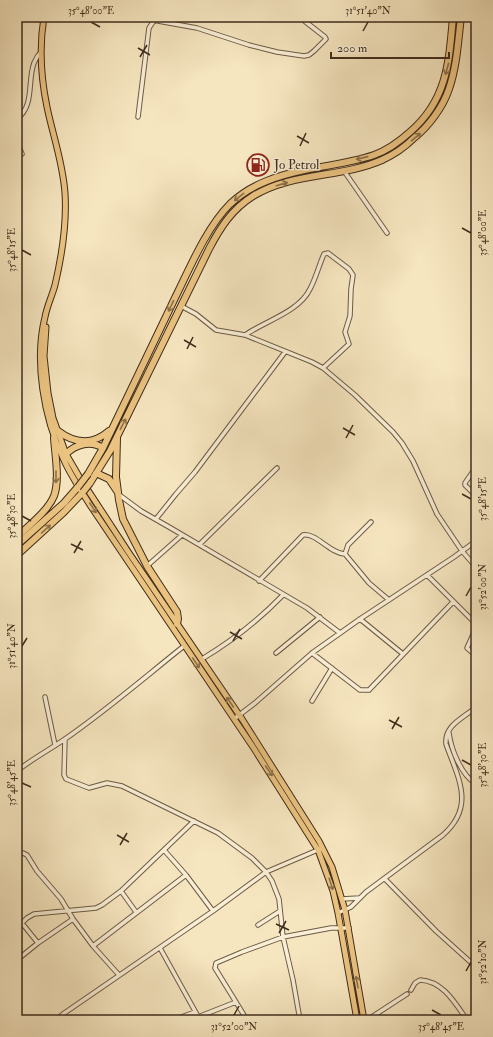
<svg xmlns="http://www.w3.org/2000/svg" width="493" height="1037" viewBox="0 0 493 1037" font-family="'IM FELL Double Pica',serif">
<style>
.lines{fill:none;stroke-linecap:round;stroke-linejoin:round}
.street-casing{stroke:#6d5a45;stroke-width:5.5}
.primary-casing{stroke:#3f2c1c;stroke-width:7}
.highway-casing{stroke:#3f2c1c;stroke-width:8}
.street{stroke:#f9efd6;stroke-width:3.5}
.primary{stroke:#ebc380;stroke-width:5}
.highway{stroke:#ebc380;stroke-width:6}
.highway-bridge-casing{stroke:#3f2c1c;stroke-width:8;stroke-linecap:butt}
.highway-bridge{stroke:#ebc380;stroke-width:6}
.oneway{stroke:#8c7049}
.ticks{fill:none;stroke:#3f2c1c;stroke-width:1.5}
.labels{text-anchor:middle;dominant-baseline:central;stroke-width:3;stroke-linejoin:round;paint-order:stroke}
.poi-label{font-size:13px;fill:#3f2c1c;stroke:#f9efd6;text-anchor:start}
.neatline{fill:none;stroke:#3f2c1c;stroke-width:1.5}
.ticks-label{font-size:10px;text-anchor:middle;fill:#3f2c1c}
</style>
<rect width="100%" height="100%" fill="#f6e6c0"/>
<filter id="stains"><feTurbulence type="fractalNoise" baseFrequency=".005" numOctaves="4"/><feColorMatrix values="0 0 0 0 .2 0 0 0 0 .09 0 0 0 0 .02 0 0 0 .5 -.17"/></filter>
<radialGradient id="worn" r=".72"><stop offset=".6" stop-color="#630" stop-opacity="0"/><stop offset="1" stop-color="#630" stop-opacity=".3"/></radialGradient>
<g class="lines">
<g class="street-casing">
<path id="street" d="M157 17 158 21 197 28 249 45 277 52 304 56 309 55 314 51 326 39 325 37 302 19 295 17
M138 117 149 28 153 22 157 20
M17 119C35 105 27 82 34 63 36 58 38 55 41 52
M17 142 22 154
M344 171 387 233
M181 306 196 314 216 330 245 335 312 362 323 368 355 395 393 432 402 443 413 461 437 514 462 551 476 567
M245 335C265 321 299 312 310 289 316 278 319 265 324 254L328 253 349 269 353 275 351 289 350 316 345 332 349 344 323 368
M476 467 465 483V485L476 496
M118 494 141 511 169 527 307 608 340 633
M156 519 176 494 195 472 285 352
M371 522 348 545 345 554 369 583 389 600
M200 544 277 468
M147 566 182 535
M427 575 476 624
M259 581 303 535C317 533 329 553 345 554
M360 619 403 654
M476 628 467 648 476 656
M276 653 320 617
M312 653 360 690H369L453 602
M202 659C232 641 259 620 283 595
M45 697 55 745
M312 701 332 668
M234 719 255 703 312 653 360 619 454 557 476 541
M449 733C451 749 461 775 476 784
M65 739 64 775 66 779 89 788 107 783 122 786 218 833 252 858 266 872 272 881 279 899 283 937 293 980 300 1020
M17 771C32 759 49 750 65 739 107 710 145 677 184 646
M164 850 186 875
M17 853H23L27 855 37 871 61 899 73 919 93 946 119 975
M385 879 436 931 476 967
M121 891 136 912
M342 899 359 898
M338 913 351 907 366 892 443 835C476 806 458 778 446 744 444 725 464 718 476 707
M17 917 38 943
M258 925 280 911
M17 928 27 918 34 914 96 908 102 905 121 891 194 821
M93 946 186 875 213 911
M160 948 200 1020
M17 960 38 943 73 919
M411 990 415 983 420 980C443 981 455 1003 467 1020
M198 1017 236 1002
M56 1020 63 1014 213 911 266 872 320 849
M173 1020 195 1012
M247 1020 215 968 216 963 242 952 283 937 331 928H349
M367 1020 407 994"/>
</g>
<g class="primary-casing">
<path id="primary" d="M44 17C39 47 41 78 47 107 53 136 63 163 65 193 67 224 62 255 55 285 52 296 47 306 45 317 34 361 44 418 63 458 70 475 81 490 90 505L253 747 318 850 333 891 338 913 357 1020
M46 327 44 356 48 393 53 418 66 454 80 478 129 553 242 719 319 841 332 867 345 910 364 1020"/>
</g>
<g class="highway-casing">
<path id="highway" d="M58 431C75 444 93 445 109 431
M117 438 116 477 119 500 123 519 147 566 177 612 178 619 177 624
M66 454C76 444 91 440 103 448
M96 473 109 479 117 491
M88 474 103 448C127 399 150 349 174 300 189 270 206 228 230 204 252 183 280 175 309 169 331 165 354 162 374 155 388 150 400 141 410 132 447 100 449 63 453 17
M90 483 110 451 209 249C220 228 232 209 253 196 292 172 341 178 382 160 393 155 405 147 414 138 429 126 443 107 449 89 457 66 458 41 461 17
M17 537C28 526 48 511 54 496 60 480 55 454 54 438
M17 545 64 503 78 487
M17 555 64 512 83 492"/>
</g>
<use href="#street" class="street"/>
<use href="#primary" class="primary"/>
<use href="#highway" class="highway"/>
<g class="highway-bridge-casing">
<path id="highway-bridge" d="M78 487 88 474
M83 492 90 483"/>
</g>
<use href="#highway-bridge" class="highway-bridge"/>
</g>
<defs><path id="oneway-shaft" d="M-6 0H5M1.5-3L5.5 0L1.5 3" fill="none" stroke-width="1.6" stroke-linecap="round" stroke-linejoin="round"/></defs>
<g class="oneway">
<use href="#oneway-shaft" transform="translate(447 69) rotate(105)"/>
<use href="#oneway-shaft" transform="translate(416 137) rotate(-40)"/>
<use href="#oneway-shaft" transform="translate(362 158) rotate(167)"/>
<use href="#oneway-shaft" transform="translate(282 184) rotate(-16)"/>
<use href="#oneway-shaft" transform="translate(239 197) rotate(142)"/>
<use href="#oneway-shaft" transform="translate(171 306) rotate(116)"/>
<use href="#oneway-shaft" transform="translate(123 424) rotate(-63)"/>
<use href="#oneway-shaft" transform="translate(56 477) rotate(90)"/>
<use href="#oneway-shaft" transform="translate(93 508) rotate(57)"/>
<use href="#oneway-shaft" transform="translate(46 529) rotate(-42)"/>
<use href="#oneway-shaft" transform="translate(196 663) rotate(56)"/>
<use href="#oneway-shaft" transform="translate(230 702) rotate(-124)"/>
<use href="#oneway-shaft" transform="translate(269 771) rotate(56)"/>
<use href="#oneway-shaft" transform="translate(331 884) rotate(72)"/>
<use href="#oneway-shaft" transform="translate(357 982) rotate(-100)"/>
</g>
<path class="ticks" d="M91 22 100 27M363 31 368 22M138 48 150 55M140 57 147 45M297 136 309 143M300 146 306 133M462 228 471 233M22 250 31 255M184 340 196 347M187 349 193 337M343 428 355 435M346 438 353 425M462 494 471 499M22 516 31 521M71 544 83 550M74 553 81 541M466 596 471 587M230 632 242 639M233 641 240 629M22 646 27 638M389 720 402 727M392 729 399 717M462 760 471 765M22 783 31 787M117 835 129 842M120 845 127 833M276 924 289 930M279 933 286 921M466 971 471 962M432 1010 441 1015M234 1015 239 1006"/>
<defs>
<g id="fuel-ring" transform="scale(1.15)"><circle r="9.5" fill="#f9efd6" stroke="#8f2418" stroke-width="1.5"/><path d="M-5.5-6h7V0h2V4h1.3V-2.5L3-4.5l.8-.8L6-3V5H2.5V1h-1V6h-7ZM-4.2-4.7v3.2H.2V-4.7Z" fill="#8f2418"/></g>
</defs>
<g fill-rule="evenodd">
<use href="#fuel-ring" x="258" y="165"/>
</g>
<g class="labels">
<g class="poi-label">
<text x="274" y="165">Jo Petrol</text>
</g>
</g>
<rect width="493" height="1037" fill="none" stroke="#f6e6c0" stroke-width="44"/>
<path d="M331 52v6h118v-6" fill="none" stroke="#3f2c1c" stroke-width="2"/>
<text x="337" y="52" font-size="12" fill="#3f2c1c" stroke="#f9efd6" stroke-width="3" paint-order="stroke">200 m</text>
<rect x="22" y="22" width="449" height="993" class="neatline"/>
<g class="ticks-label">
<text x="91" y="14">35°48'00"E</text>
<text x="368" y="14">31°51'40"N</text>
<text transform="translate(482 233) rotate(-90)" y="4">35°48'00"E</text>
<text transform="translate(11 250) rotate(-90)" y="4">35°48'15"E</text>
<text transform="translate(482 499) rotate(-90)" y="4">35°48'15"E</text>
<text transform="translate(11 516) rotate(-90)" y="4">35°48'30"E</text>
<text transform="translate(482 587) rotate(-90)" y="4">31°52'00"N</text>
<text transform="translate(11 646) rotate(-90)" y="4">31°51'40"N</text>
<text transform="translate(482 765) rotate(-90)" y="4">35°48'30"E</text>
<text transform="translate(11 783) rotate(-90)" y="4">35°48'45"E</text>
<text transform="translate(482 962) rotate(-90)" y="4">31°52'10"N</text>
<text x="234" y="1030">31°52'00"N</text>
<text x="441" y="1030">35°48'45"E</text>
</g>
<rect width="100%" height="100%" filter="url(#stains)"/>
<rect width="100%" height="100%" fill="url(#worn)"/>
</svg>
